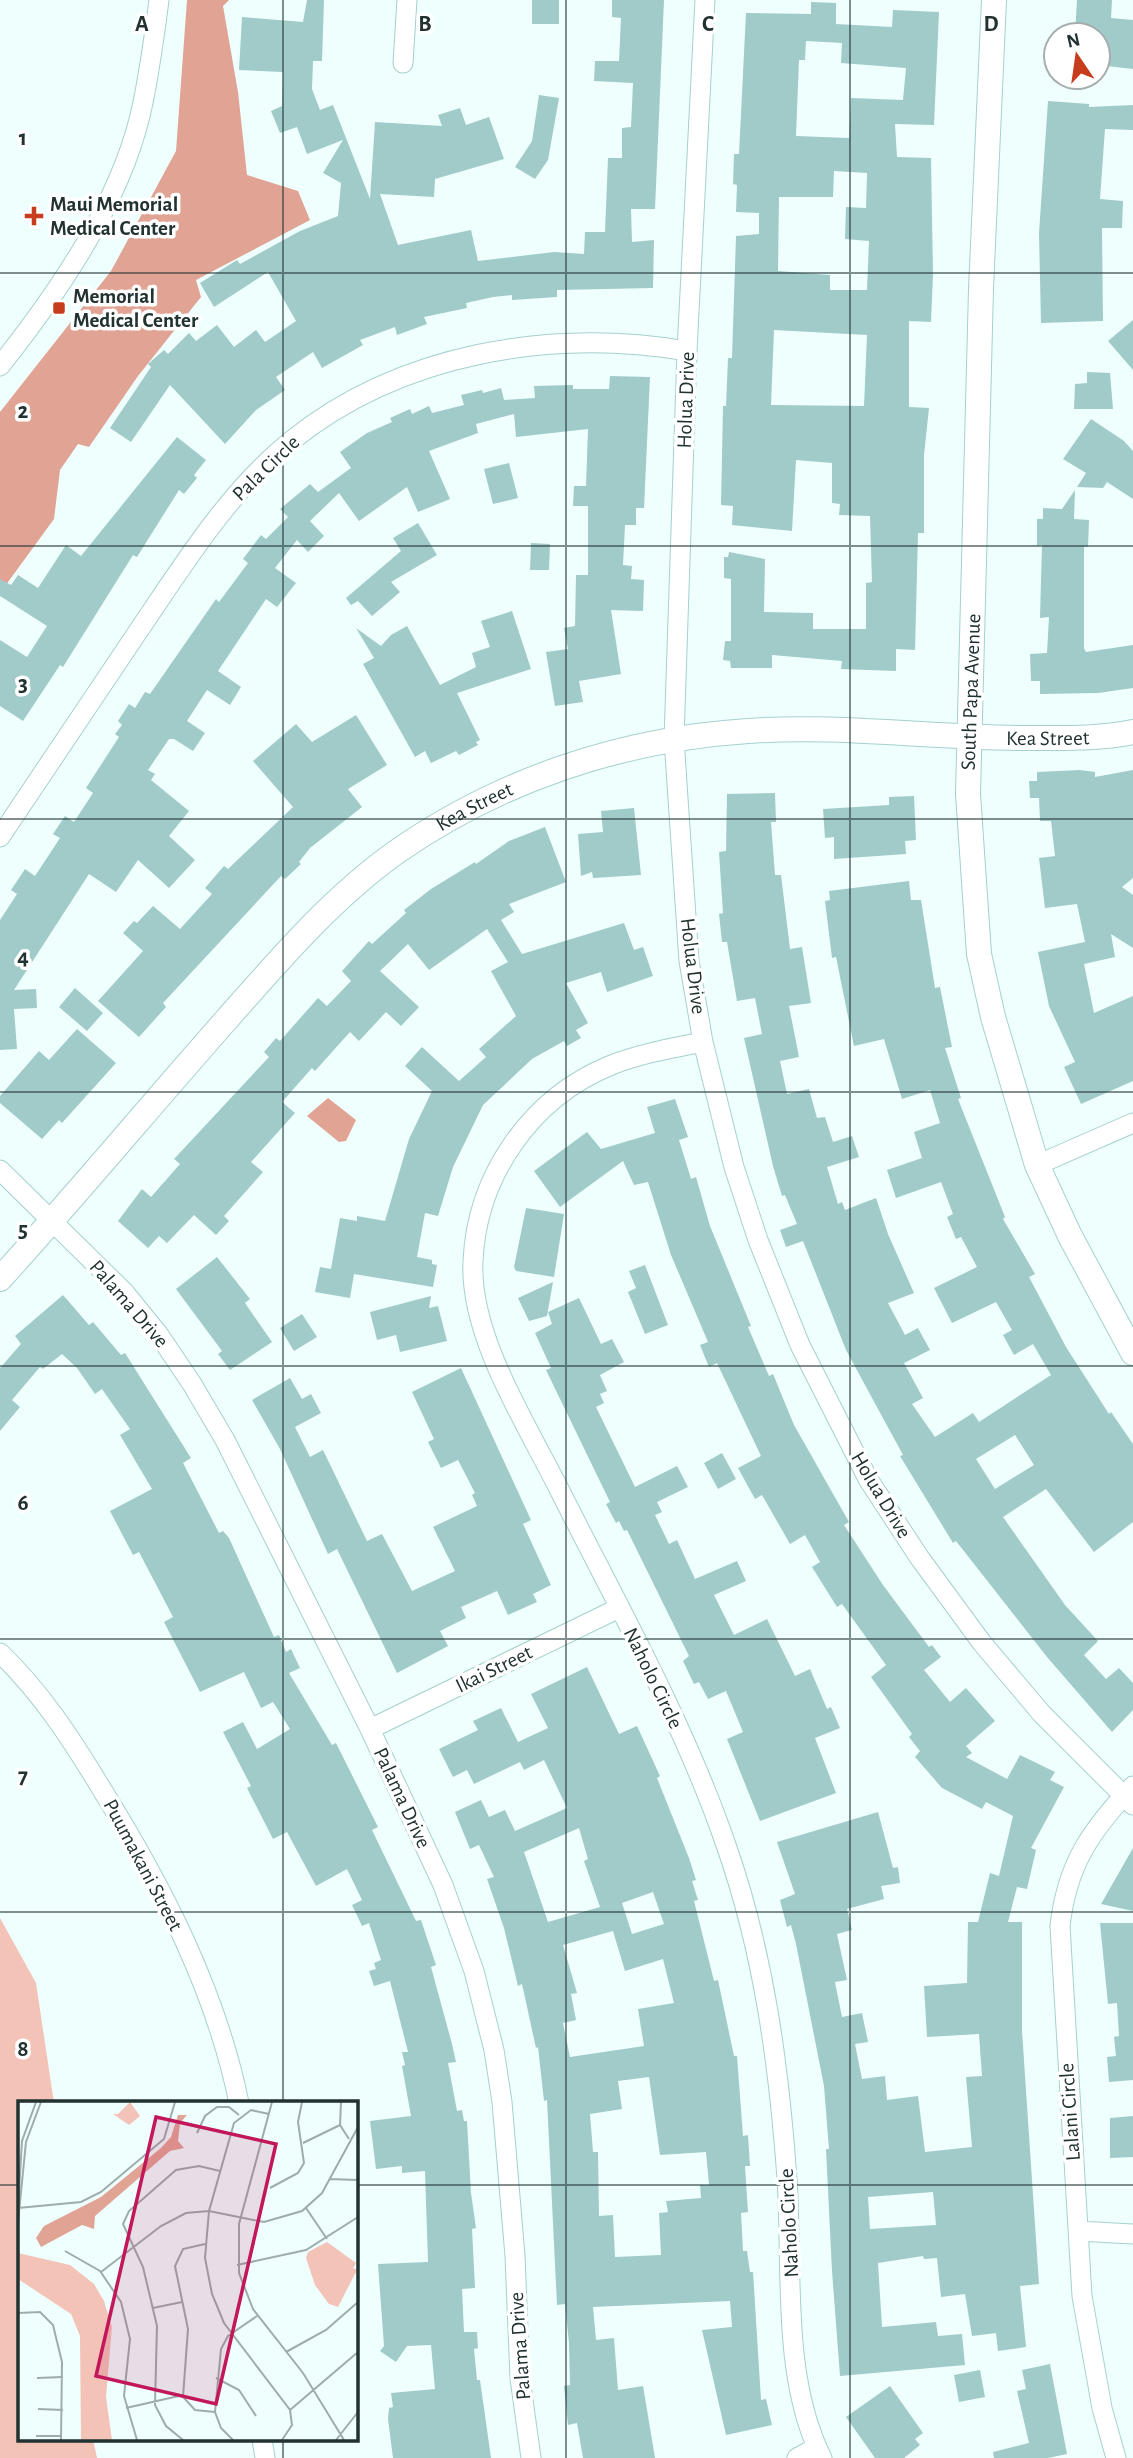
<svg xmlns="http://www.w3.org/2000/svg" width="1133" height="2458" viewBox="0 0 1133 2458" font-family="'Alegreya Sans',sans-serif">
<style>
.green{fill:#f3c3b8}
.forest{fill:#e0a394}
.building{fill:#a1cbc9;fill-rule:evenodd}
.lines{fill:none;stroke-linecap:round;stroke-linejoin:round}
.minor-casing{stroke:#a6d0ce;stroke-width:21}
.tertiary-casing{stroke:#a6d0ce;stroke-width:26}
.minor{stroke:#fff;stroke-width:19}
.tertiary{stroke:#fff;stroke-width:24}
.grid{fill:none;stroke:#213231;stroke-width:2;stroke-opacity:0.55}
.poi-dot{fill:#c63c1c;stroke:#fff;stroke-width:2.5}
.labels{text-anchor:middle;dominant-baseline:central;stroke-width:7;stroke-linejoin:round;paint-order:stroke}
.poi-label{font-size:21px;font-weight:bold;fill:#213231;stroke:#fff;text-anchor:start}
.street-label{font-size:21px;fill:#213231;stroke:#fff}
.inset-road{fill:none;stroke:#9cadac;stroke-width:2}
.view{fill:#c2185b;fill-opacity:0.15;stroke:#c2185b;stroke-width:3.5}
.inset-edge{fill:none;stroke:#213231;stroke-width:3.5}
.grid-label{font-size:23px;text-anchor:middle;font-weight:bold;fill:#213231;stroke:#fff;stroke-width:7;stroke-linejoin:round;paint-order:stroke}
</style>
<rect width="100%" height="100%" fill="#eefffe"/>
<path class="green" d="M0 1918 36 1983 54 2103H19V2439H93L97 2458H0Z"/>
<path class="forest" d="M187 0H229L223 6 238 92 247 175 298 191 310 220 196 280 201 297 138 376 89 447 78 444 60 470 54 519 0 593V412L111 271 176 151Z
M328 1098 356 1120 346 1141 339 1142 307 1116Z"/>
<path class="building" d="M307 0H324L322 61H313L312 89 320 110 333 105 370 199 375 122 442 126 438 115 460 108 466 125 489 117 504 159 435 179 434 197 380 194 398 245 471 230 478 261 554 252 584 254 585 232H605L608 158H622V128L631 127 633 83 594 81 595 61H619L621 18 612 17V0H664L655 209H631L632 242 654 240 653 288 557 290V297L512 300V295L493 297 466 303 467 308 424 317 427 324 397 335 395 327 360 340 363 345 322 368 313 352 276 377 285 390 256 410 225 444 170 385 131 442 110 428 151 367 148 364 164 350 168 354 189 333 196 341 217 325 234 347 256 330 265 342 296 321 268 272 214 307 200 283 237 260 240 264 300 231 338 216 341 183 323 173 343 140 307 154 297 127 280 133 271 111 282 106 283 72 239 70 242 17 303 22Z
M532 0H559V24H532Z
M1077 0H1112L1111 18 1133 20V69L1098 65V35H1075Z
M811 2 836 3V24L892 27 893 10 939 12 934 125 895 124 897 157 931 158 933 275 931 322 909 321V407L929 408 924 455V533H918L915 650 896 649V671L841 669 842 661 772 655V668H731L730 661 723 660 725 641H731V579L724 578V557H728L729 552 765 559 764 612 813 613V629H866V583L872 582 870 516 839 515 840 504 832 503V463L796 460 792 531 732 525 733 506 721 505 723 406H726L728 358H732L736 236 759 234V213L736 212 737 185 733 184 734 154H739L746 13 811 14ZM806 41 842 43 841 63 906 68 903 100 851 98 849 138 796 136 799 60H805ZM834 171 867 173 866 208 846 207 845 239 869 241 867 290H830V275L778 271 779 197H833ZM774 330 867 335 864 406 771 405Z
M539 95 559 98 548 160 535 179 515 167 532 141Z
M1048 101 1089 104V107L1133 105V130L1105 129 1100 199 1123 201 1122 228H1102L1103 321 1041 323 1039 233Z
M1133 320V370L1108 341Z
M1087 372 1110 373 1113 409H1074L1075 384 1087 383Z
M610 376 650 377 644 508H636V525H625L623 565 632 566 631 579 644 580 643 611 611 610 621 674 579 681 583 702 555 706 546 652 568 649 564 628 575 626 576 575H588V506H573L574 486H586L588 429 516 437 514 414 476 424 478 433 429 451 450 499 418 512 407 487 359 521 339 493 310 521 324 536 308 552 297 540 275 568 296 583 277 607 266 599 218 671 241 687 230 705 207 690 187 721 205 733 193 751 174 739H169L148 770 155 774 151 780 189 811 169 836 195 860 169 888 138 860 116 892 89 874 14 990 36 989 37 1008 14 1009 17 1049 0 1050V920L17 894 11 890 25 869 35 876 60 838 53 834 65 816 74 822 93 793 86 788 119 737 115 734 122 725 118 721 129 704 135 708 145 692 150 694 216 599 219 602 248 563 243 559 261 535 266 539 288 517 280 509 310 484 318 492 351 468 340 452 367 433 392 422 390 418 410 409 412 414 429 406 432 413 464 405 461 395 482 390 483 393 501 388 504 400 535 398 534 386 573 385V389H609Z
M1091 419 1124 441 1133 451V499L1107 482 1103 488 1077 487 1086 473 1063 459Z
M177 437 206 460 194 475 197 478 184 494 179 490 137 557 133 555 63 667 60 665 23 721 0 706V640L27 657 47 626 0 596V579L11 585 18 575 38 588 66 545 81 556Z
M509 463 518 498 493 504 484 469Z
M1075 490 1074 519 1089 520 1088 547H1084V648L1086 652 1133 645V688L1098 693 1040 694V681H1031L1030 654 1047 653 1049 617 1040 618 1042 545 1037 546V519H1043V508L1062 509Z
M418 523 437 555 391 582 400 592 372 616 358 601 351 605 346 598 401 551 393 538Z
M531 543 550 544 549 570H530Z
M512 611 531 669 457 693 480 740 476 742 478 745 459 755 456 751 431 763 425 751 415 757 363 664 374 658 356 628 381 646 391 635 407 626 440 685 476 667 472 653 490 647 481 621Z
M356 715 387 765 348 789 362 807 310 848 299 862 301 864 285 879 281 876 163 1003 166 1007 139 1037 98 1001 143 951 123 933 134 921 137 923 153 906 180 929 212 894 205 888 224 866 228 869 293 807 253 761 296 724 312 742Z
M1080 770 1095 772V777L1133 770V878L1122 887 1133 895V948L1111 934 1115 957 1084 964 1094 1013 1133 996V1081L1081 1104 1064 1067 1075 1062 1049 1006 1038 952 1085 942 1077 904 1045 908 1039 858 1055 856 1051 821H1040L1039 798H1030L1029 781H1037V772Z
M775 793 776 822H771L775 875H781L790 949 802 947 811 1003 789 1006 799 1057 780 1061 787 1094 809 1089 817 1118 825 1117 833 1142 852 1136 859 1157 827 1167 838 1204 842 1202 845 1210 876 1198 888 1234 914 1293 888 1303 905 1335 918 1328 930 1350 904 1363 923 1398 912 1404 935 1437 973 1413 979 1422 1051 1375 1033 1344 1014 1355 1003 1335 1012 1330 996 1302 952 1323 934 1288 977 1267 961 1237 956 1239 947 1217 953 1214 941 1182 896 1198 887 1170 922 1158 914 1132 940 1123 930 1090 902 1099 884 1039 854 1046 836 957 832 958 825 901 830 900 829 891 909 881 911 900H921L935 988 940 987 952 1047 945 1048 961 1098 958 1099 1005 1217 1003 1219 1035 1274 1029 1277 1066 1347 1109 1414 1111 1412 1133 1444V1522L1094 1552 1046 1489 1003 1517 1065 1605 1098 1641 1084 1655 1106 1679 1119 1668 1133 1683V1710L1112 1732 1047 1657 956 1541 953 1543 900 1456 903 1455 846 1350 803 1241 786 1247 780 1230 797 1224 785 1195 782 1196 773 1166 744 1038 762 1034 755 998 737 1001 727 942H722L719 914 723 913 719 852 726 851 727 794ZM1015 1435 1034 1465 995 1489 976 1459Z
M914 796 916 840 905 841 906 854 834 859V837L825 838 823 809 889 805V797Z
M634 808 641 875 593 878 592 872 581 876 578 834 603 832 601 811Z
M545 827 566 882 509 904 514 912 501 920 522 954 624 923 634 950 643 947 653 976 607 992 601 972 566 983 588 1023 576 1030 581 1038 567 1046 564 1041 532 1059 483 1105 453 1167 438 1216 425 1213 417 1257 432 1260V1264L437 1265 433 1287 354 1274 350 1298 315 1292 320 1267 331 1269 340 1218 357 1221V1216L385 1221 409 1139 432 1091 405 1066 422 1047 459 1081 486 1057 479 1049 516 1016 491 971 508 962 487 929 429 970 408 944 380 971 419 1007 401 1026 386 1012 359 1041 350 1032 315 1071 312 1068 282 1102 295 1113 251 1162 263 1172 224 1216 229 1221 216 1235 194 1215 167 1243 159 1236 148 1248 118 1221 142 1189 151 1197 180 1164 174 1159 269 1057 264 1052 276 1038 280 1041 318 998 327 1006 351 981 342 971 369 941 372 944 406 913 404 910 431 889 475 862 476 864 509 841Z
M75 988 103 1013 87 1031 59 1007Z
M77 1029 116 1063 62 1123 59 1120 42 1139 0 1103V1096L39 1051 49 1060Z
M675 1099 688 1137 679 1140 691 1179 696 1177 710 1226 751 1326 748 1327 769 1376 773 1374 794 1425 849 1522 844 1525 883 1585 929 1647 932 1645 941 1657 924 1670 950 1702 966 1688 995 1721 966 1746 972 1753 966 1757 1007 1779 1020 1755 1055 1772 1050 1780 1064 1787 1031 1848 1036 1850 1027 1889 1017 1887 1008 1922H1022V2031L1039 2284 1020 2286 1026 2347 998 2351 996 2333 972 2336 965 2294 941 2297 937 2258 924 2259 923 2256 878 2263 882 2327 936 2322 938 2336 962 2334 965 2365 840 2376 832 2271 826 2149H829L824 2086 796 1944 791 1925 787 1927 780 1900 795 1894 777 1842 878 1812 893 1868 898 1867 900 1883 881 1886 884 1899 847 1909 852 1930 837 1934 847 1980 835 1982 842 2017 862 2013 868 2042 855 2044 862 2079 885 2076 887 2100 918 2096 925 2152 972 2147 966 2077 982 2076 979 2034 927 2037 924 1986 967 1983 968 1922H978L990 1873 999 1876 1013 1816 986 1802 982 1809 942 1788 915 1757 920 1751 909 1737 912 1734 871 1677 886 1665 842 1604 837 1607 812 1567 820 1562 805 1535 790 1544 762 1495 755 1499 738 1468 761 1456 717 1363 709 1367 700 1345 708 1342 671 1255 648 1182 634 1185 623 1161 560 1207 534 1171 587 1132 601 1149 655 1133 647 1107ZM933 2192 936 2225 870 2229 868 2197Z
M526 1208 564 1214 554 1277 516 1271 514 1267Z
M217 1257 250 1299 245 1303 272 1342 230 1370 218 1354 222 1351 176 1289Z
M645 1265 668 1325 645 1334 628 1292 636 1288 629 1271Z
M553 1282 547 1316 529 1321 518 1298Z
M63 1295 89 1325 93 1322 121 1355 125 1353 191 1458 183 1463 219 1533 223 1531 229 1538 274 1637 279 1635 286 1652 291 1649 300 1668 289 1673 332 1745 336 1743 378 1827 372 1830 416 1921 421 1920 436 1965 431 1967 452 2044 456 2062 448 2063 457 2111 462 2110 464 2121H467L471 2193 476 2228 472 2229 475 2288 462 2289 464 2332H477L478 2348 474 2349 477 2380H480L491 2458H393L388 2419 389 2408 393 2407 391 2393 435 2389 431 2345 407 2346 396 2362 380 2351 384 2346 378 2264 428 2262 425 2171 402 2173V2166L376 2169 370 2121 411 2116 402 2066 405 2065 402 2052H408L390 1981 374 1986 369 1971 376 1969 374 1963 381 1960 369 1923 362 1926 352 1905 362 1900 347 1869 316 1886 287 1832 273 1839 247 1788 251 1786 223 1732 243 1722 257 1749 290 1729 273 1702 261 1708 244 1672 200 1692 164 1622 173 1617 139 1552 133 1555 110 1511 152 1489 120 1435 130 1429 102 1389 95 1394 77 1368 62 1354 43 1369 40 1367 12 1400 20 1407 0 1431V1368L21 1344 15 1336Z
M431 1296 429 1308 438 1306 447 1341 400 1352 396 1335 377 1340 370 1312Z
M579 1298 601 1344 612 1339 624 1362 600 1375 607 1391 600 1394 604 1403 596 1407 635 1487 677 1466 688 1487 657 1502 662 1512 655 1515 669 1544 677 1540 695 1579 737 1561 746 1581 714 1595 734 1635 767 1619 795 1676 810 1669 827 1709 831 1707 840 1728 815 1738 836 1793 760 1821 727 1739 743 1732 726 1691 708 1699 699 1682 694 1684 683 1661 689 1656 627 1530 624 1531 619 1521 616 1523 606 1504 610 1502 546 1370 551 1368 535 1333 552 1324 548 1312Z
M302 1314 317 1337 294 1351 280 1328Z
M461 1368 531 1520 523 1524 551 1585 533 1594 537 1602 508 1615 497 1591 461 1607 466 1618 440 1631 448 1646 397 1673 337 1549 328 1554 280 1449 252 1400 290 1378 302 1399 311 1394 321 1413 295 1427 310 1457 323 1450 367 1541 382 1534 412 1591 455 1571 433 1527 477 1506 472 1495 475 1493 458 1460 441 1468 428 1442 434 1439 412 1392Z
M722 1453 736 1479 718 1489 704 1463Z
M587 1667 619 1734 637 1726 660 1776 657 1778 689 1858 696 1880 692 1881 698 1900 694 1901 714 1981 718 1980 734 2056H737L743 2136 748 2135 750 2166H745L748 2212 741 2213 743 2251H747L750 2272H753L761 2400 766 2399 772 2425 726 2435 702 2330 732 2327 730 2301 593 2307 596 2340 614 2338 618 2390 643 2386 655 2458H583L577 2423 568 2425 564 2386 570 2385 569 2343 565 2304 557 2305 547 2100 544 2101 538 2047 536 2048 522 1984 518 1986 504 1928 487 1879 494 1877 479 1845 470 1849 455 1812 481 1800 489 1817 505 1810 515 1831 567 1808 544 1760 524 1770 520 1762 474 1784 467 1770 453 1777 439 1749 478 1730 473 1721 501 1708 518 1742 548 1728 531 1694ZM579 1828 588 1859 584 1861 600 1907 548 1922 524 1852ZM653 1892 664 1924 632 1934 622 1903ZM613 1931 625 1971 663 1959 674 2003 638 2009 644 2046 570 2057 563 2023 576 2020 571 1994 577 1993 563 1945ZM649 2077 660 2155 706 2152 709 2185H700L701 2198 666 2201 668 2212 659 2213 661 2255 615 2257 613 2215 599 2216 598 2152H593L590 2114 622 2109 618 2081Z
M1133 1848V1911L1101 1904Z
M1100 1923H1133V2080L1109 2082 1107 2057 1116 2056 1114 2037 1119 2036 1117 2003 1108 2004Z
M1133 2116V2157L1110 2158V2118Z
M1050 2364 1067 2454 1048 2458H994L993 2452 1029 2443 1017 2391 1026 2389 1022 2370Z
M980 2370 985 2397 959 2402 954 2375Z
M890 2386 923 2433 915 2439 920 2445 904 2458H875L846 2417Z"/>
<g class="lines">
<g class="minor-casing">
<path id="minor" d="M705 0 687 351 674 739 689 961 703 1042 734 1167 758 1240 800 1345 868 1479 919 1557 982 1643 1042 1714 1133 1805
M403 63 407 0
M0 366C57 294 118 206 140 116 149 78 154 39 159 0
M0 837C46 768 93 699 139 630 184 564 228 492 291 441 400 353 551 328 687 351
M703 1042C672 1048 638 1054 609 1066 530 1099 477 1176 473 1261 469 1337 528 1426 561 1493 619 1608 684 1723 726 1845 764 1953 779 2066 787 2179 793 2268 781 2377 822 2458
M1037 1165 1133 1123
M0 1170 124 1292 159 1335 192 1384 225 1440 370 1729 443 1885 474 1971 494 2050 502 2102 515 2256 520 2378 531 2458
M0 1653C41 1692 72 1740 101 1788 162 1886 216 1990 239 2103
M370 1729 619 1608
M1078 2231 1133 2234
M262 2439 265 2458
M797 2458 817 2447
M1116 2458 1102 2408 1082 2296 1060 1926C1067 1864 1091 1830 1133 1786"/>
</g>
<g class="tertiary-casing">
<g id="tertiary">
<path d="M994 0 981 289 968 794 979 954 993 1017 1037 1165 1070 1236 1133 1353"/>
<path id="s1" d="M0 1279C77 1194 151 1105 227 1019 279 960 331 899 395 853 499 780 622 739 748 731 842 724 938 739 1032 738 1065 738 1100 739 1133 732"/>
</g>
</g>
<use href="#minor" class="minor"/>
<use href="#tertiary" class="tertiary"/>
</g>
<path class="grid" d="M283 0V2103M566 0V2458M850 0V2458M0 273H1133M0 546H1133M0 819H1133M0 1092H1133M0 1366H1133M0 1639H1133M0 1912H1133M0 2185H19M355 2185H1133M283 2439V2458"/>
<g class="poi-dot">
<path d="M30.5 205.5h7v7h7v7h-7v7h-7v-7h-7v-7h7z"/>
<rect x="52" y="301" width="14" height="14" rx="3.5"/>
</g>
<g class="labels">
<g class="poi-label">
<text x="50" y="204">Maui Memorial<tspan x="50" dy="24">Medical Center</tspan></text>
<text x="73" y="296">Memorial<tspan x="73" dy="24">Medical Center</tspan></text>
</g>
<g class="street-label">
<text transform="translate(686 400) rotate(-88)">Holua Drive</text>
<text transform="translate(266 468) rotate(-44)">Pala Circle</text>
<text transform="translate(971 692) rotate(-88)">South Papa Avenue</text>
<text stroke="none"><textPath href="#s1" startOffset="1260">Kea Street</textPath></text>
<text stroke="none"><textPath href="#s1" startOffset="674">Kea Street</textPath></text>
<text transform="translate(693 966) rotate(83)">Holua Drive</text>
<text transform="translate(129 1304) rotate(49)">Palama Drive</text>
<text transform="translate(881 1495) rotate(59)">Holua Drive</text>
<text transform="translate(494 1669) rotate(-26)">Ikai Street</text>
<text transform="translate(653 1678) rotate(64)">Naholo Circle</text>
<text transform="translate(402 1798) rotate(65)">Palama Drive</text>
<text transform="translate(143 1865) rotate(62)">Puumakani Street</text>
<text transform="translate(1070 2112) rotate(-94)">Lalani Circle</text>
<text transform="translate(789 2223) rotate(-93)">Naholo Circle</text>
<text transform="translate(520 2346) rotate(-94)">Palama Drive</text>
</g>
</g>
<g transform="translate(18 2101)">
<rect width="340" height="340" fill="#eefffe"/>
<path d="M112 1 122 15 111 24 95 13H100ZM309 141 338 162 335 167 339 169 320 206 311 203 297 184 288 157 290 151ZM0 152 52 164 76 183 86 200 94 226 88 296 94 339H63L62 235 53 213 0 178Z" fill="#f3c3b8"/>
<path d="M160 14H169L162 22 160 40 166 47 152 50 77 115 76 128 64 124 23 146 18 137 26 125 83 96 143 47 153 36Z" fill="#e0a394"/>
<path class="inset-road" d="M254 1 221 123V172L235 208 285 272 326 339M323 1 322 24 331 38M251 13 233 9 216 22 191 110 187 157 194 193 206 222 272 309 274 324 264 339M179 32 187 15 199 6H211L221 14M285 42 322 24M312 78 340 79M252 87 280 72 286 62 280 21 284 1M0 106 4 40 18 1M0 107 63 101 83 91 146 38 157 1M288 107 309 138M0 121 8 41 23 1M187 143 165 148 157 165 170 228 165 296 177 309 197 311M47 150 82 170 103 201 112 238 106 295 119 339M219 164 288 149 340 116M83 171 143 125 168 112 191 110 246 121 284 110 304 92 340 26M135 207 164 201M0 212 22 211 35 224 44 261 43 339M268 251 308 229 340 201M19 277 45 276M198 277 221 289 238 315M108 307 165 294M20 308 45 309M272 309 340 251M18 335H43M165 339 148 325 137 304 139 225 125 166 105 123 111 110 158 69 181 65 202 70M215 339 203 327 197 311 203 248 210 235 239 215M318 339 340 311"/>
<path class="view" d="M138 16 258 43 198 303 78 275Z"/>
<rect width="340" height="340" class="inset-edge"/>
</g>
<g class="grid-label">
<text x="142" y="31">A</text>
<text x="425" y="31">B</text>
<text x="708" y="31">C</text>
<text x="991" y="31">D</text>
<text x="23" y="145">1</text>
<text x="23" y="418">2</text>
<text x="23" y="691">3</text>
<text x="23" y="964">4</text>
<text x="23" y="1237">5</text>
<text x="23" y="1510">6</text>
<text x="23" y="1783">7</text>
<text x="23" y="2056">8</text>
</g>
<g transform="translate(1077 56) rotate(347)"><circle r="33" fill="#ffffff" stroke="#a6adad" stroke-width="2"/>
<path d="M0-5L12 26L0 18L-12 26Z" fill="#c63c1c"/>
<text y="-10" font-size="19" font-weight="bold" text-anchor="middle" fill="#213231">N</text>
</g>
</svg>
